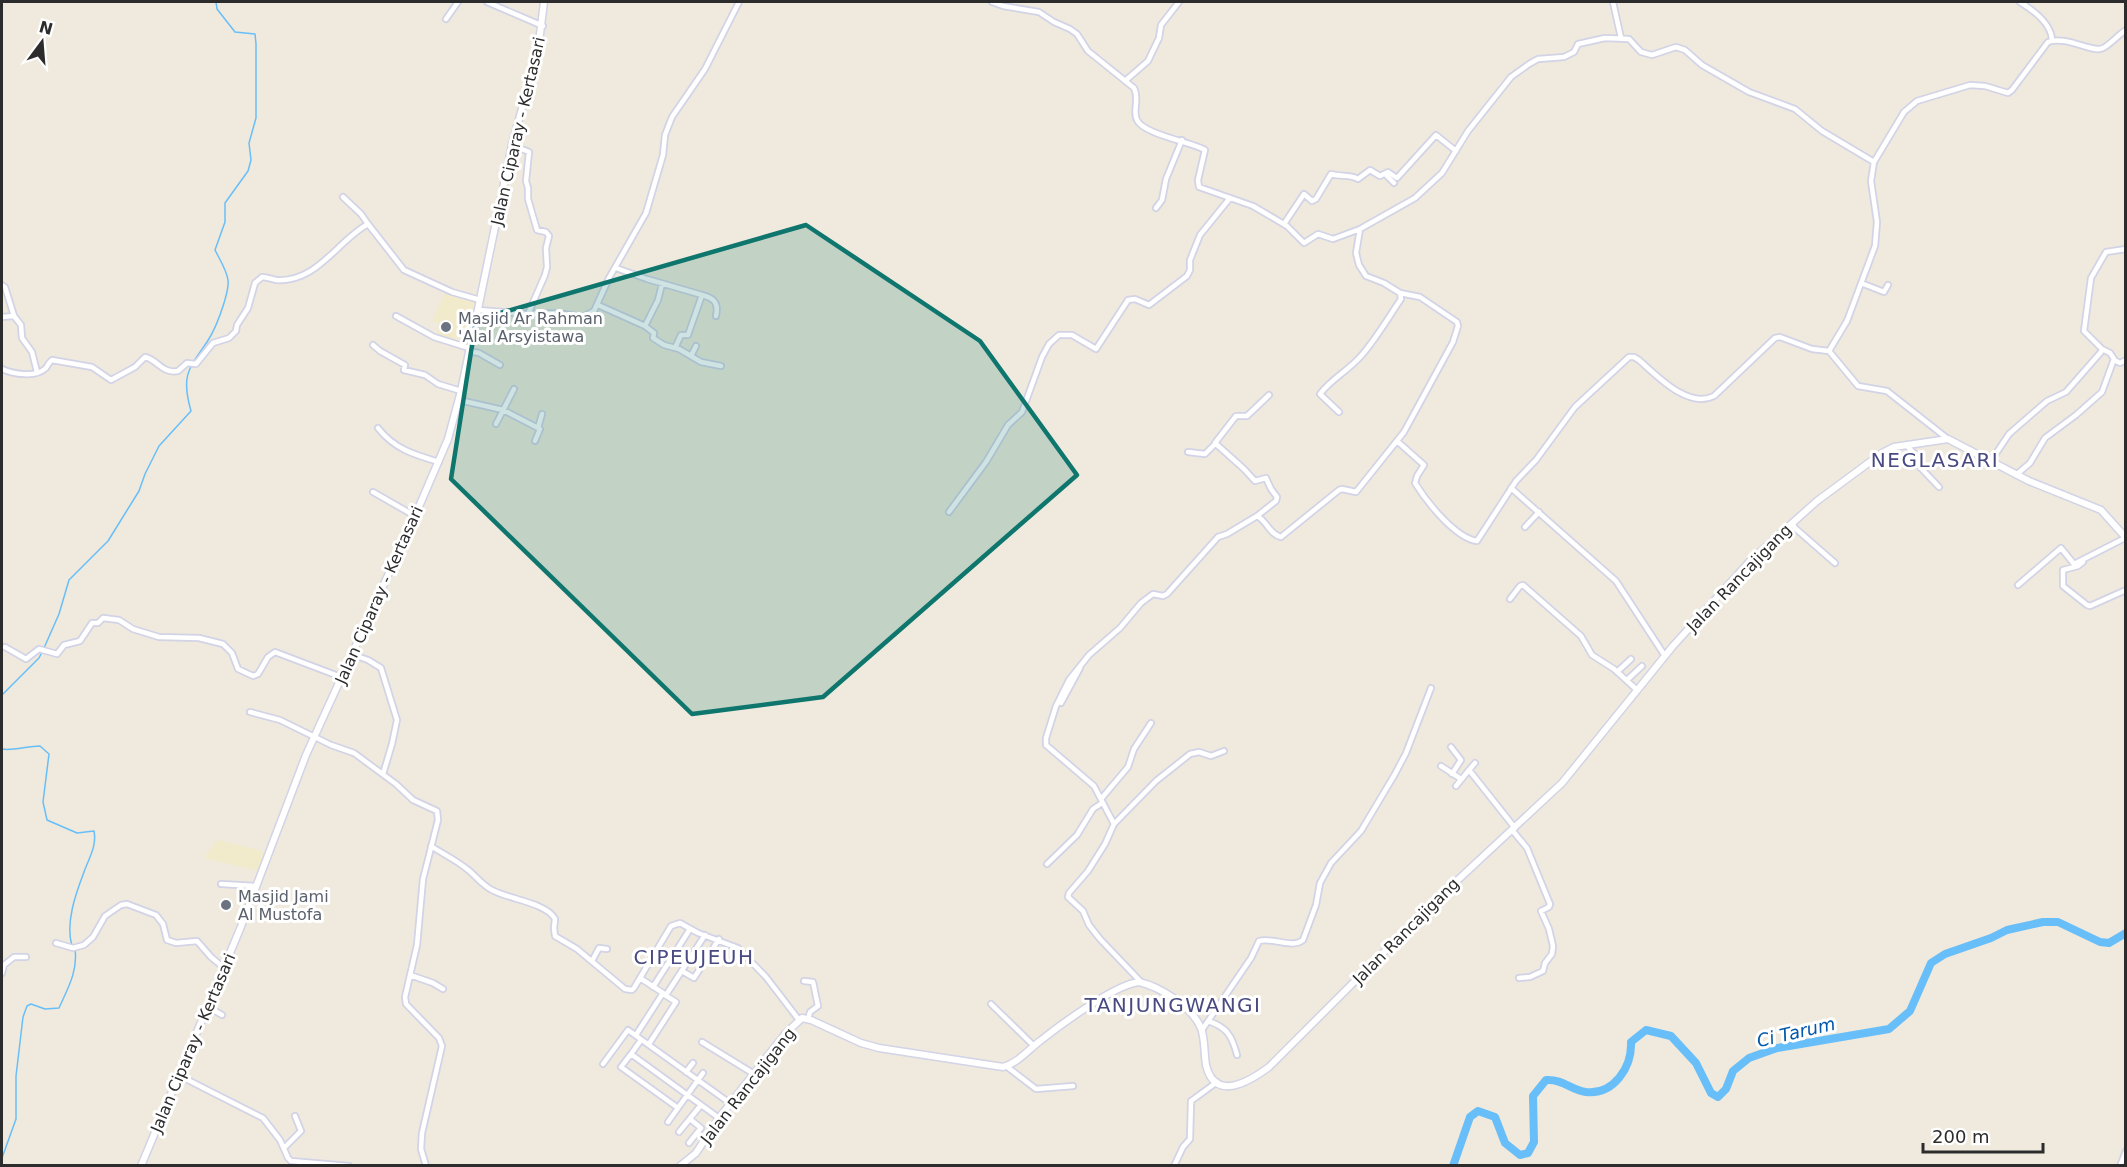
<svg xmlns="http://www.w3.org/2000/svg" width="2127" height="1167" viewBox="0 0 2127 1167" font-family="'DejaVu Sans',sans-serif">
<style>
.education{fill:#f1eacb}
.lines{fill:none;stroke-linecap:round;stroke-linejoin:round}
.stream{stroke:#68bef9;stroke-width:1.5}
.river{stroke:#68bef9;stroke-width:8}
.street-casing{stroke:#d2d3e6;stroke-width:8}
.secondary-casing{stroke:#d2d3e6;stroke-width:9}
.street{stroke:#fff;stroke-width:4.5}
.secondary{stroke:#fff;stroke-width:6}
.marked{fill:#0f766e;fill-opacity:0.2;stroke:#0f766e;stroke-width:4.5;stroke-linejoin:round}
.worship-dot{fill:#6b7280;stroke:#fff;stroke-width:2}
.labels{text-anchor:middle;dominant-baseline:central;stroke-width:6;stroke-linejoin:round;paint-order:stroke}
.street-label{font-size:16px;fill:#2c2c2c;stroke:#fff}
.worship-label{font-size:16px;fill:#5b616d;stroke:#fff;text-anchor:start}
.water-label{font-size:18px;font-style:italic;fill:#0258aa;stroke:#fff}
.quarter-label{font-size:20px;letter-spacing:1.5px;fill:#484a81;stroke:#fff}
</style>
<rect width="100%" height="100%" fill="#efeadd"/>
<path class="education" d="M446 291 477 301 471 325 465 324 464 331 459 330 455 343 436 336 440 324 432 321Z
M217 840 259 850 266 853 259 871 204 858Z"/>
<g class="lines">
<path class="stream" d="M44 648 59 614 69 580 108 541 139 491 145 474 159 446 191 411C181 376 188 369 207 342 215 330 220 316 224 303 226 296 229 287 228 280 227 271 219 258 215 250L225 222V203L248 171 251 160 249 143 256 118V44L255 34 235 32 217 9 216 2
M2 695 39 658 42 652
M2 749C12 751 28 746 40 746L49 754 43 802 47 820 77 833 94 831C97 846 89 858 84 872 76 893 65 923 72 946
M2 1158 16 1119V1076L23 1017 27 1006 31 1004 45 1009 59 1008C68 988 78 971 75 949"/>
<path class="river" d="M1453 1166 1470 1117 1478 1111 1495 1117 1505 1143 1520 1155 1528 1153 1534 1142 1533 1096 1546 1080C1563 1079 1571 1090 1586 1092 1614 1095 1632 1067 1631 1042L1646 1030 1671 1036 1696 1063 1711 1093 1718 1097 1726 1089 1733 1071 1749 1058 1777 1048 1889 1029 1910 1011 1931 963 1945 954 1991 938 2007 930 2043 922H2058L2100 942 2109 943 2126 933"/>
<g class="street-casing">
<path id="street" d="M487 2 543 26
M992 2 1003 6 1039 12 1054 22 1070 29 1077 34 1088 51 1134 88C1140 100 1132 111 1137 120 1143 134 1191 142 1205 150L1198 180 1199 187 1253 206 1287 226 1304 243 1318 234 1333 239 1360 229 1415 198 1442 173 1468 131 1511 77 1529 64 1538 59 1564 57 1574 52 1578 44 1605 38 1629 39 1641 52 1652 55 1676 47 1685 50 1702 65 1749 92 1795 109 1822 131 1874 162
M1613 2 1621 38
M2020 2C2033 10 2052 24 2052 41
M446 19 458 2
M1125 81 1148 61 1159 38 1161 25 1179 2
M512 145 529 152 526 181 528 188V199L537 230 546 232 549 236 546 248 547 267 545 275 528 314
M1385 174 1394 183
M343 197 361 214 368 224
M1156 208 1162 200 1166 179 1182 140
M1284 224 1304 194 1312 201 1316 199 1331 174C1340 177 1351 174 1358 179L1370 170 1380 176 1388 172 1397 178 1436 135 1456 151
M616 268 647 279 702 295 688 335H681L675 348
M1861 283 1884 292 1888 285
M2 285 5 287 14 316
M702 295C714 298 719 303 716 316
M598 305 645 326 654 333 653 338 664 345 679 349 701 362 721 366
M478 310 528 314 558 313 582 317 594 311 609 278 646 213 663 155 665 135 672 117 705 69 739 2
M396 316 434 337 469 348
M2 317 14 316 21 325 22 338 32 352 37 372
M645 326 658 300 662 284
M373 345 380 351 405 365 404 370 425 375 438 384 461 391
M469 351 479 353 500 365
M691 356 696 346
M2114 360 2120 363 2126 360
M2 369C13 374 36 378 46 368 48 365 49 362 52 360L92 367 111 380 135 367 145 357C158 360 162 374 178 371L187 363 196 364 213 343 229 338 236 331 237 325 248 308 255 283 262 277C267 277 271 279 276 280 317 283 337 241 368 224L404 270 452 292 480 300
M459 400 503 410 540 429 535 441
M1339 412 1320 394C1331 379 1348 371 1361 356 1376 339 1388 318 1401 299L1400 293
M496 424 514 389
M378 428C394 449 415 455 439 462
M538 428 542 414
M1948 439 1887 391 1858 386 1829 351 1847 321 1875 246 1877 222 1871 181 1874 162 1904 112 1917 101 1970 85 1985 86 2008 93 2012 90 2048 42C2067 35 2093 54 2103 48 2111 44 2118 35 2126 30
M1397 441 1424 465 1417 476 1415 483C1426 501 1455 538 1477 541L1516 481 1536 460 1575 407 1629 357H1634L1639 360C1657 376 1688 409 1714 396L1775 338 1780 337 1812 349 1829 351
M1906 445 1921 460 1919 466 1939 487
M1188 452 1205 454 1215 444
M1991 461 2009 434 2047 401 2066 392 2101 352 2102 349 2084 331 2091 278 2106 252 2126 249
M2016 475 2030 463 2045 438 2076 415 2102 392 2114 359 2110 353 2102 349
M1511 488 1616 581 1665 656
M373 492 415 516
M949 512 986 462 1008 425 1022 412 1042 357 1049 344 1059 335H1072L1096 349 1128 300 1135 299 1149 305 1187 276 1190 270V260L1200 235 1230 198
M1257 516 1276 501 1277 497 1271 489 1266 478 1255 481 1244 469 1215 443 1236 416H1247L1269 395
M1792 523 1795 528 1835 563
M1525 527 1539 512
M2083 562 2078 566 2063 570V586L2087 605 2090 606 2126 590
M2018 585 2061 548 2074 564 2125 538
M1510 599 1520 586 1523 585 1581 636 1592 655 1614 669 1636 689
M5 647 26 659 39 649 57 654 64 645 80 641 92 623H98L103 618 119 620 133 629 159 637 199 638 223 644 232 653 238 669 253 676 258 674 268 657 275 652 341 677
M351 654 368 660 381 668 397 720 392 744 383 774
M1617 672 1631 659
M1627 680 1642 666
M1061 703 1080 668
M250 712 280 720 331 745 354 753 396 784 413 800 437 811 438 820 423 879 417 945 405 997 406 1004 439 1038 442 1046 422 1133 421 1149 426 1166
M1451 747 1461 760 1452 774
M1475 763 1469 770 1515 828
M1441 766 1461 779
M1456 786 1469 770
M1101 799 1128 767 1134 749 1151 723
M1114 824 1094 786 1046 745V738L1056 706 1069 680 1089 655 1120 628 1141 603 1153 594 1163 596 1167 594 1218 537 1227 534 1257 516C1266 520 1270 535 1281 537L1339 490 1342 489 1356 492 1404 432 1453 342 1458 326 1457 322 1420 297 1400 293 1384 283 1366 276 1359 265 1356 253 1360 229
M1512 830 1527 848 1550 904 1549 907 1541 911 1549 929 1553 946 1552 954 1545 963 1543 971 1530 977 1519 978
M431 846C443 854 456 860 467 869 476 876 482 885 492 890 508 899 547 903 555 919L554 928 555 936 577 949 625 989 632 990 634 988 671 926 680 923 698 933 738 948 766 977 799 1020
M1047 864 1077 835 1093 809 1102 803
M221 884 256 886
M56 943 73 948 84 945 93 937 105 916 121 905 127 904 156 915 163 924 167 940 176 943 197 941 211 957 224 968
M592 961 599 948 607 949
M682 971 694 978 719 939
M2 973 4 965 14 957H26
M410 975 433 983 443 989
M804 981 813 982 818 1006 810 1012 808 1019
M1141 982 1100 939 1089 925 1083 911 1068 897 1069 893 1088 871 1105 844 1114 824 1156 781 1190 754 1199 752 1211 756 1224 751
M653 987 690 929
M666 995 705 935
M991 1004 1034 1046
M208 1007 222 1015
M1208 1021C1227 1027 1232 1036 1237 1055
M1202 1030 1251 958 1259 941C1273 937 1292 949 1303 940L1316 905 1320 883 1331 863 1361 831 1395 774 1406 753 1431 688
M636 1035 663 993 640 978
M641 1040 631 1054 719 1118
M702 1042 754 1074
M649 1044 676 1002 665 995
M631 1054 621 1067 678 1108
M603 1064 628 1030 727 1101
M1006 1066 1036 1089 1073 1086
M686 1072 693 1063
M180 1076 263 1118 280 1140 288 1158 291 1161 349 1166
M668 1122 703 1073
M679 1132 701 1105
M689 1143 701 1128 690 1119
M284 1148 301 1131 295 1116
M1174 1166 1183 1147 1190 1139 1191 1101 1217 1082
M2120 1166 2126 1151"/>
</g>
<g class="secondary-casing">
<path id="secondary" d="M141 1166 240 929 306 755 415 516 448 439 461 391 512 145 538 50 544 2
M680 1166 696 1153 719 1118 785 1034 802 1018 811 1020 861 1043 879 1048 1003 1067C1018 1063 1028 1050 1040 1041 1060 1025 1116 984 1139 982 1161 987 1192 1007 1201 1028 1205 1039 1204 1053 1206 1065 1215 1103 1250 1081 1269 1067L1432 904 1562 783 1673 646 1751 560 1817 501 1882 453 1894 447 1948 439 2029 481 2101 510 2126 538"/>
</g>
<use href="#street" class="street"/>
<use href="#secondary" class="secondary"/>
</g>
<path class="marked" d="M806 225 980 341 1077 475 823 697 692 714 451 479 476 320Z"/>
<g class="worship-dot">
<circle cx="446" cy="327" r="6"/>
<circle cx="226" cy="905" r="6"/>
</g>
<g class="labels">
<g class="street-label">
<text transform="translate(518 131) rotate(-77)">Jalan Ciparay - Kertasari</text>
<text transform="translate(1739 578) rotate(-46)">Jalan Rancajigang</text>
<text transform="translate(379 595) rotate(-66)">Jalan Ciparay - Kertasari</text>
<text transform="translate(1406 931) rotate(-45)">Jalan Rancajigang</text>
<text transform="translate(193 1043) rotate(-67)">Jalan Ciparay - Kertasari</text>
<text transform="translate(748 1086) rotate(-52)">Jalan Rancajigang</text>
</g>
<g class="worship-label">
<text x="458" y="318">Masjid Ar Rahman<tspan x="458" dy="18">'Alal Arsyistawa</tspan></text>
<text x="238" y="896">Masjid Jami<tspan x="238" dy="18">Al Mustofa</tspan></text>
</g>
<g class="water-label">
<text transform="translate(1796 1032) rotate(-13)">Ci Tarum</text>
</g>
<g class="quarter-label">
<text x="1935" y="460">NEGLASARI</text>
<text x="694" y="957">CIPEUJEUH</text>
<text x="1173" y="1005">TANJUNGWANGI</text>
</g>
</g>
<rect width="2127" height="1167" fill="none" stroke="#2c2c2c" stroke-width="6"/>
<g transform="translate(42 42) rotate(16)" stroke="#ffffff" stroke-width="4.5" paint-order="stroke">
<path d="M0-4.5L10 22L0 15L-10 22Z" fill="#2c2c2c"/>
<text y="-9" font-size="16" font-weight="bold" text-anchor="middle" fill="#2c2c2c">N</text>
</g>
<path d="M1923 1143v9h120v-9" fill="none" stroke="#2c2c2c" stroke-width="3"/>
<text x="1932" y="1143" font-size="18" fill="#2c2c2c" stroke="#ffffff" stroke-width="4.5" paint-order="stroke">200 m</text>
</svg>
